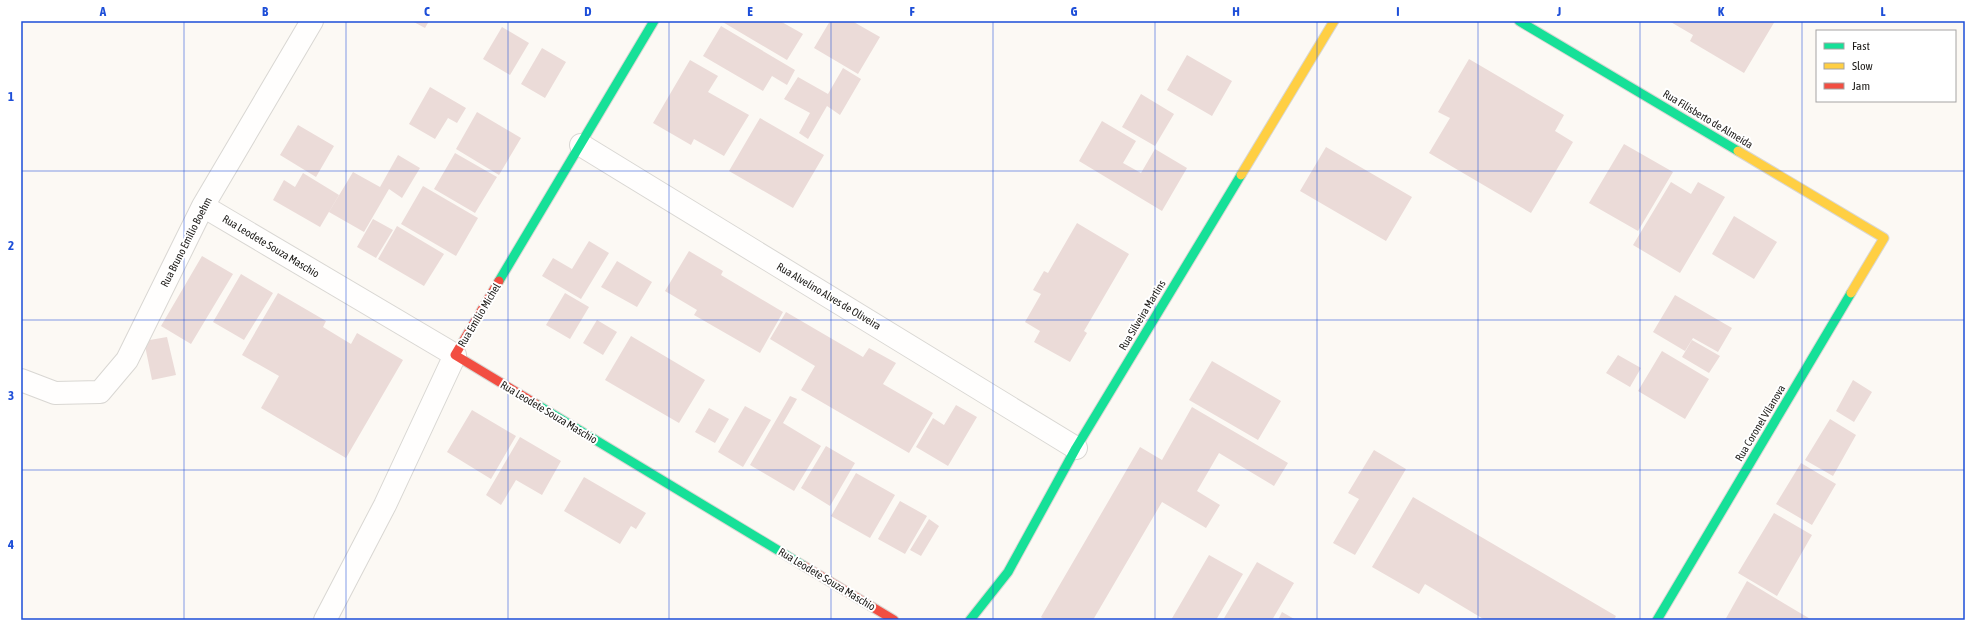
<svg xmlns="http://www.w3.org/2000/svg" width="1986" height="641" viewBox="0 0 1986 641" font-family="'Asap Condensed',sans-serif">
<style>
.building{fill:#ebdbd8}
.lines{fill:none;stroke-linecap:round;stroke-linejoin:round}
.street-casing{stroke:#d9d7d3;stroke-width:24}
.fast-casing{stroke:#d9d7d3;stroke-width:11}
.slow-casing{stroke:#d9d7d3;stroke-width:11}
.jam-casing{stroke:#d9d7d3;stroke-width:11}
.street{stroke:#fffefd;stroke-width:22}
.fast{stroke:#16e098;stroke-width:9}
.slow{stroke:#ffcf43;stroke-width:9}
.jam{stroke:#f24e42;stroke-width:9}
.grid{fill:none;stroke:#1d4ed8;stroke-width:1;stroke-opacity:0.55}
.labels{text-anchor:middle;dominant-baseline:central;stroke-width:4;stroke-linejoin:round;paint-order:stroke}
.street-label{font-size:11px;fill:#1e1c19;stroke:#fff}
.neatline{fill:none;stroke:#1d4ed8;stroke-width:1.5}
.grid-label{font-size:13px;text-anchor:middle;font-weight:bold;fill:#1d4ed8}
</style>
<rect width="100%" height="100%" fill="#fcf9f4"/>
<path class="building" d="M412 21H429L425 28Z
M721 21H780L803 34 787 60Z
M830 21H852L880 37 858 74 814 48Z
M1669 21H1775L1744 73 1690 41 1695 31 1693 35Z
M721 26 795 70 787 85 772 76 763 91 703 56Z
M502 27 529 43 510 75 483 59Z
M542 48 566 62 545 98 521 84Z
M1187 55 1232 81 1212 116 1167 90Z
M1469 59 1564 115 1555 131 1573 142 1531 213 1429 153 1450 118 1438 112Z
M690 60 718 76 708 92 749 115 724 156 694 139 691 145 653 123Z
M843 68 861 79 840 115 827 106 808 139 799 133 810 113 784 99 798 77 828 94Z
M430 87 466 108 457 123 448 118 435 139 409 124Z
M1141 94 1174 114 1155 146 1122 127Z
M477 112 521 138 499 175 456 149Z
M760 118 824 155 793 208 729 171Z
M1102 121 1136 141 1123 163 1141 173 1155 149 1187 168 1162 211 1079 161Z
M298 125 334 146 316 177 280 155Z
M1624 144 1673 172 1638 231 1589 203Z
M1326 147 1412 197 1386 241 1300 191Z
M455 153 497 177 475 213 434 189Z
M398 155 420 168 402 198 389 189 364 232 329 212 353 172 380 187Z
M303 173 339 195 320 227 273 200 284 180 295 187Z
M1671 182 1691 194 1698 182 1725 197 1680 273 1633 245Z
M423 186 478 218 456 256 401 224Z
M1734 216 1777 242 1754 279 1712 254Z
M373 219 393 230 376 258 357 247Z
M1077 223 1129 254 1084 331 1087 333 1070 362 1034 342 1040 331 1025 322 1041 294 1033 290 1044 271 1048 273Z
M397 226 444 254 424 286 378 259Z
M589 241 609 253 581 299 542 276 553 258 572 269Z
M689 251 723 271 721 275 783 312 760 353 694 315 697 310 665 291Z
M202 256 233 274 191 344 161 326Z
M617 261 652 282 637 307 601 287Z
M241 274 273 293 244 340 213 322Z
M278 293 326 321 323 327 351 344 357 333 403 360 346 458 261 408 279 376 242 355Z
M565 293 589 307 570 339 546 325Z
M1675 295 1732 328 1718 352 1693 338 1685 351 1653 332Z
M786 312 863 357 869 348 896 363 883 384 933 413 909 453 801 390 815 366 770 339Z
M597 320 617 332 603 355 583 343Z
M631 336 705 380 679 423 605 380Z
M167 337 176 375 152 380 144 341Z
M1692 340 1720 356 1709 373 1682 357Z
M1662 351 1709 379 1685 419 1638 391Z
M1618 355 1641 368 1630 387 1606 373Z
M1212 361 1281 401 1258 440 1189 400Z
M1853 380 1872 392 1854 422 1836 411Z
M790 396 797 399 783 423 821 446 794 491 750 465Z
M956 405 977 417 948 466 916 447 933 418 944 425Z
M745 406 771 420 743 467 718 452Z
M1192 407 1288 463 1274 486 1219 453 1197 491 1220 505 1206 528 1162 502 1093 620H1045L1041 617 1140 447 1162 460Z
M709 408 729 419 715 443 695 432Z
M472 410 516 436 491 479 447 452Z
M1830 419 1856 435 1833 476 1805 460Z
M520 437 561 461 542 495 516 480 501 505 486 495Z
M826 446 855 463 830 506 801 488Z
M1374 450 1406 469 1355 555 1333 543 1359 499 1348 493Z
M1801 463 1836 484 1812 525 1776 504Z
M856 473 895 495 870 538 831 516Z
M584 477 646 513 636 529 631 526 620 544 564 511Z
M1413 497 1616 616 1614 620H1485L1425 584 1419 594 1372 567Z
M900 501 927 516 905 554 878 539Z
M1774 513 1812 535 1777 596 1738 573Z
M929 519 939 526 921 556 910 550Z
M1209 555 1243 574 1216 620H1171Z
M1257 562 1294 583 1272 620H1223Z
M1747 581 1785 604 1812 620H1725Z
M1282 612 1296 620H1278Z"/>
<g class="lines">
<g class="street-casing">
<path id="street" d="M581 145 1076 448
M203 206 455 355 385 505 325 620
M21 380 55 393 100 392 127 360 203 206 312 21"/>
</g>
<g class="fast-casing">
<path id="fast" d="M1519 21 1738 151
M499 281 654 21
M536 404 804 566
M970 620 1008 572 1076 448 1241 175
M1657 620 1851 293"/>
</g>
<g class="slow-casing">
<path id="slow" d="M1738 151 1884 238 1851 293
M1241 175 1334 21"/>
</g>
<g class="jam-casing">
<path id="jam" d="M499 281 455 355 536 404
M804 566 894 620"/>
</g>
<use href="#street" class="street"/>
<use href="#fast" class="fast"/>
<use href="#slow" class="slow"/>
<use href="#jam" class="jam"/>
</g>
<path class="grid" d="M184 21V620M346 21V620M508 21V620M669 21V620M831 21V620M993 21V620M1155 21V620M1317 21V620M1478 21V620M1640 21V620M1802 21V620M21 171H1965M21 320H1965M21 470H1965"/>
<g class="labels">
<g class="street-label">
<text transform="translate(1708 119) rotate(31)">Rua Filisberto de Almeida</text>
<text transform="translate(186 242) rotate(-63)">Rua Bruno Emílio Boehm</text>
<text transform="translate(271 246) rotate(31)">Rua Leodete Souza Maschio</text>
<text transform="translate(829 296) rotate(31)">Rua Alvelino Alves de Oliveira</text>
<text transform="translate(479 315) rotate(-59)">Rua Emílio Michel</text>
<text transform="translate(1142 315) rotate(-59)">Rua Silveira Martins</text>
<text transform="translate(549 412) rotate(31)">Rua Leodete Souza Maschio</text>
<text transform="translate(1760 423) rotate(-59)">Rua Coronel Vilanova</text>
<text transform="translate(827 579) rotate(31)">Rua Leodete Souza Maschio</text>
</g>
</g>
<rect width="1986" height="641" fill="none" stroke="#ffffff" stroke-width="44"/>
<rect x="1816" y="30" width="140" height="72" fill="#ffffff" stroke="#a5a4a3"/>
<rect x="1824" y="43" width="20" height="6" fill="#16e098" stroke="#a5a4a3"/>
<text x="1852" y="50" font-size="12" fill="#1e1c19">Fast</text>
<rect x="1824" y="63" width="20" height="6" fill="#ffcf43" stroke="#a5a4a3"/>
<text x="1852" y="70" font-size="12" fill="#1e1c19">Slow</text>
<rect x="1824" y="83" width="20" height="6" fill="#f24e42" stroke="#a5a4a3"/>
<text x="1852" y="90" font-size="12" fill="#1e1c19">Jam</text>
<rect x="22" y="22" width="1942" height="597" class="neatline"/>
<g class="grid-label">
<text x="103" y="16">A</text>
<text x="265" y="16">B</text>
<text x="427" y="16">C</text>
<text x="588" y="16">D</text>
<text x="750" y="16">E</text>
<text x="912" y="16">F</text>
<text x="1074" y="16">G</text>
<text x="1236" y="16">H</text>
<text x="1398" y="16">I</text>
<text x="1559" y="16">J</text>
<text x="1721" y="16">K</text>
<text x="1883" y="16">L</text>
<text x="11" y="101">1</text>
<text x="11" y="250">2</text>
<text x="11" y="400">3</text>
<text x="11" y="549">4</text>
</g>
</svg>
